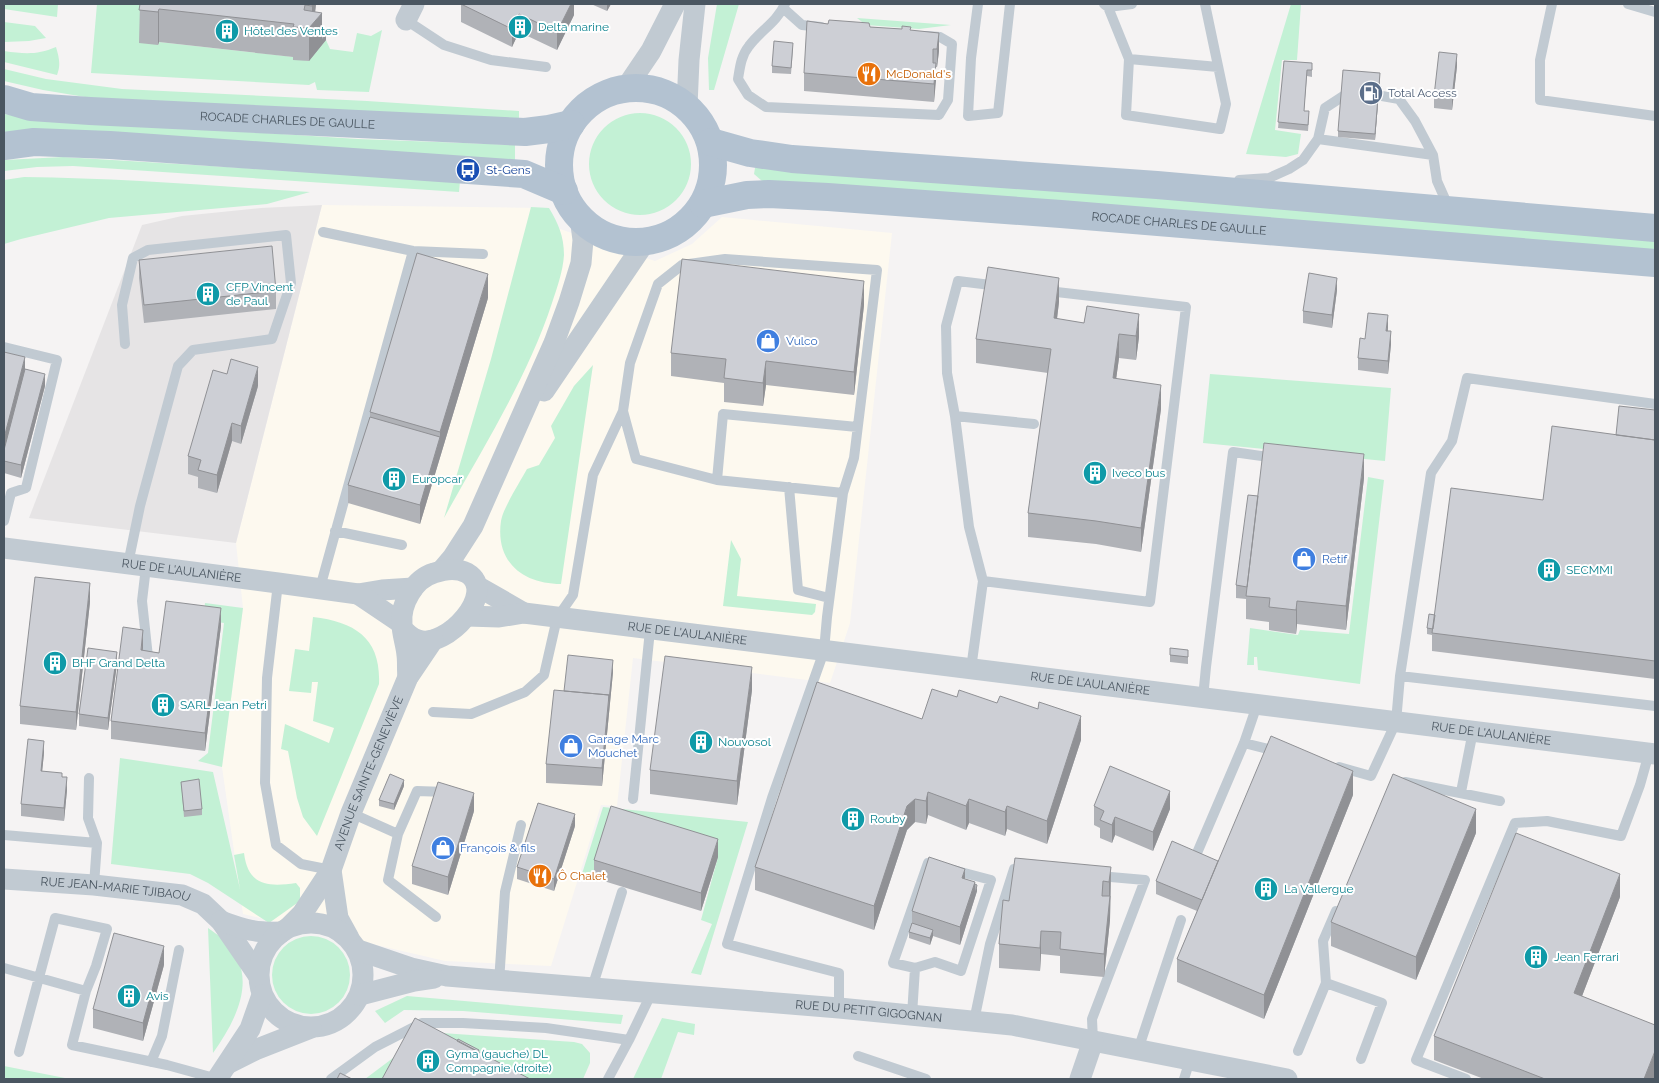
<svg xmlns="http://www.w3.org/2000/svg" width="1659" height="1083" viewBox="0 0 1659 1083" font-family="Raleway,sans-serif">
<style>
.commercial{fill:#fdf9ef}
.education{fill:#e6e4e5}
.green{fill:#c3f1d5}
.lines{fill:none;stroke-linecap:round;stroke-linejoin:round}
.lane{stroke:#c1cad2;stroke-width:10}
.street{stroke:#c1cad2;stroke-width:21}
.primary{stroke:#b3c2d1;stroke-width:28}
.wall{fill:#b0b2b7}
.shaded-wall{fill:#909195}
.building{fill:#cdcfd5;stroke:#909195}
.labels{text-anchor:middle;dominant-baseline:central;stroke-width:4;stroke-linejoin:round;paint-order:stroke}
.culture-label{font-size:12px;fill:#0d838f;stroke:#fff;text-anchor:start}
.food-label{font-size:12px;fill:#c56008;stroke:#fff;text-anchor:start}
.service-label{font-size:12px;fill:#4e5e75;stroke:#fff;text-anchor:start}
.street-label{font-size:12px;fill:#4a5661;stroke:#fff}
.transit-label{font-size:12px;fill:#164399;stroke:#fff;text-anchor:start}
.shop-label{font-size:12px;fill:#366cbe;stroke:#fff;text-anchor:start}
</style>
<rect width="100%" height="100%" fill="#f5f3f3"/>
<path class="commercial" d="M322 205 539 208 554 227 655 261 692 244 722 217 892 233 850 623 830 683 633 658 617 806 601 805 551 966 445 961 243 914 222 767 243 608 236 543Z"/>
<path class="education" d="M322 205 236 543 29 518 142 225 182 216 261 208Z"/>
<path class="green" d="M4 4H58L57 17 4 9Z
M97 4H144L158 45 159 42 294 57 308 61 326 40 330 49 353 52 357 33 371 36 382 30 369 92 317 90 315 82 309 85 91 73Z
M717 4H739L714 90H709L708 58Z
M1291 4H1301L1297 60H1282L1275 130 1301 134 1298 154 1286 157 1246 154Z
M857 18 951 25 919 29 866 25Z
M4 22 35 26 46 38 29 41 4 42Z
M56 47C59 57 61 65 57 75L4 62V51C25 54 37 55 56 47Z
M4 69 46 79 122 89 367 101 519 111V119L127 104 43 90 4 81Z
M589 164a51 51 0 1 1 102 0a51 51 0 1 1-102 0Z
M4 114 61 120 358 139 515 145V163L4 133Z
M63 157 460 181 459 192 73 166 37 167 4 171V160Z
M762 164 1655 239V253L762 181 754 174 755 168Z
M24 177C120 178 215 186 310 192L267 204 109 218 21 239 4 244V180Z
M531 207 549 208C558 223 564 236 564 255 563 271 557 288 552 303 527 379 482 449 444 518L491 359Z
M593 365 561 584C523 584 495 562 501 521 503 508 520 482 527 469L539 465 555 438 551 426 574 386Z
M1210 374 1391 388 1385 461 1203 443Z
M1368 477 1384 480 1360 684 1258 670 1257 657H1254V665H1247L1250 628 1298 635 1300 630 1349 634Z
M731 540 741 559 737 596 816 604 815 612 812 615 723 606Z
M205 603 243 608 222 767 198 761 208 753 224 623 203 620Z
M313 617C356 622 381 639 379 684L317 836 303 817 297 798 288 751 281 749 285 724 329 743 334 728 313 721 318 682H312L311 693 289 691 295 649 309 651Z
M120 758 213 772 240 889 234 855 244 853C248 886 268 887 296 883L300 888V901L269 923 208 883 190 874 111 864Z
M603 807 748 822 701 975 691 973 712 924 701 920 718 857 594 878 581 877Z
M208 928C213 932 219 935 224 940 260 975 237 1019 213 1053Z
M272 975a39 39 0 1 1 78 0a39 39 0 1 1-78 0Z
M407 996 623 1015 621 1024 463 1011 404 1010 385 1023 375 1011Z
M662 1018 695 1024 694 1035 678 1032 661 1079H633Z
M442 1033 574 1042 582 1044 590 1053V1063L583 1079H491Z
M409 1046 392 1079H365Z
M4 1066 70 1079H4Z"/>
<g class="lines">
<path class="lane" d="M785 4C777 22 760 31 749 46 741 56 740 67 738 79L748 95 766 107 939 115 948 100 952 44 940 37 927 36
M978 4 971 58 968 116 998 113 1010 4
M1104 4 1108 7 1132 4
M1552 4 1540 60V100L1655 116
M1628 4 1655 12
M1108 7 1129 59 1126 115 1220 129 1226 104 1205 4
M783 8 802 25 821 27
M406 20 444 45 491 60 546 67
M1129 59 1218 67
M1365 93 1399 99 1415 121 1433 155 1437 181 1449 208
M1318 139 1433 155
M1239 180 1269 178 1289 169 1303 160 1318 139 1325 108 1351 91
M323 232 413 251 483 254
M999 286 958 281 946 326 947 373 955 416 1034 424
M125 344 122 305 133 258 148 250 286 235 291 283 272 339 193 350 178 366 140 506 128 564
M4 347 57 360 26 488 11 493 4 521
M955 416 969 527 983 581 971 669
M717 480 723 414 857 427
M789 487 798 590 829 598
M335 531 402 545
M146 567 142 601 148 657
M983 581 1150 602 1186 307 1048 291
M278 583 267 678 265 783 276 845 301 864 331 870
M320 588 413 251
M1400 676 1655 706
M1203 698 1206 667 1233 452 1276 458
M433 712 471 714 525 692 544 675 557 618 573 595 593 475 623 411
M1244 743 1276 751
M1339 767 1371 776 1396 722 1400 676 1431 473 1452 441 1467 378 1655 404
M89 778 88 818 97 843
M1405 782 1500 801
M1461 792 1473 731
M633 799 650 630
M351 813 398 834 388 880 436 917
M398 834 417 791 446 792
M4 835 97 843 94 885
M1197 853 1244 743 1257 705
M1336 911 1323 941 1326 983 1382 1003 1361 1059
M4 968 86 991
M915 968 935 962 961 971 991 880 953 870
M499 982 505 892 521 825
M592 988 622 892
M839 1008V973L727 944 772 798 824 651 827 617 843 493 717 480 636 459 623 411 630 363 658 284 682 265 725 259 877 270 854 458 843 493
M912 1015 915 968 893 963 928 863 939 866
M974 1021 990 944 1014 869 1027 870
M1093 1041 1092 1019 1145 880 1099 876
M1138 1050 1181 920
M1298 1051 1326 983
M19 1052 55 918 107 929 96 966 86 991 72 1045 167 1065 218 1079
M858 1056 926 1079
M151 1062 162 1036 179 950
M331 1079 375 1047 422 1023H463L546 1028 629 1040 652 992
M608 1079 629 1040
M1184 1079 1190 1060
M1466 1079 1416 1060 1515 823 1547 821 1621 836 1640 785 1649 753"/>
<g class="street">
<path d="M406 20 414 4"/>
<path d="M626 88 651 51 675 4"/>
<path d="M687 106 689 60 695 4"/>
<path d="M544 391 645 242"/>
<path id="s1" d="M4 548 278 583 358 594 382 590 413 588"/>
<path d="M442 570 453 557 473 526 554 343 569 302 581 263 583 240 580 217"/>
<path d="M477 586 524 613"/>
<path d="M358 594 401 623"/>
<path id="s2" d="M467 616 499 617 524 613 1655 754"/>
<path d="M403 629C407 634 412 638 418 640 446 650 499 592 467 573 456 567 445 569 434 573 414 579 400 604 402 624 402 634 406 644 407 655 408 662 407 670 408 677"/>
<path d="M331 870 338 918 349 938"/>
<path id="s3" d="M4 879 94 885 182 895 203 904 221 921 258 975"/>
<path d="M221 921C245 930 256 933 282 932"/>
<circle cx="311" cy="975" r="52"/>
<path id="s4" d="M289 927 302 914 331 870 351 813 408 677 433 640"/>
<path id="s5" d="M358 950 411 968 447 976 839 1008 1012 1025 1287 1079"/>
<path d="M360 995 414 981 434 978"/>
<path d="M229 1063 255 1050 311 1028"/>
<path d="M217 1079 250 1029 262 995"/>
<path d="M1080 1079 1093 1041"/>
</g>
<g class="primary">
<circle cx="636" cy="165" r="77"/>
<path id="s6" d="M4 99 31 107 90 111 525 132 549 129 571 124"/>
<path d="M711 142 750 153 792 159 1157 185 1655 228"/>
<path d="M4 146 34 142 110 145 524 174 564 191"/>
<path id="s7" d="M703 204 747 195 769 194 828 197 1061 214 1655 263"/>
</g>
</g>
<path class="wall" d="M140 4H316L315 12 322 33 326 40 309 61 293 60V57L159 42 158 45 139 43Z
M461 4H574V15L557 50 519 32 512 47 461 22Z
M591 4H611L607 11Z
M870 27 939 33V51L937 67H936L934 102 804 91V73Z
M793 49 791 74 772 73V66Z
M1284 61 1312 63V77L1307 76 1304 111 1309 117 1308 131 1278 128Z
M1457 66 1452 110 1434 108V96Z
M1380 79 1375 140 1338 137V131Z
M139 260 276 291V309L144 323 139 278Z
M1337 290 1332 328 1303 323V311Z
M488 298 420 524 348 503V485L370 417V412Z
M1059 302 1057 319 1084 323 1087 306 1139 337 1136 360 1119 358 1116 379 1161 409 1141 552 1096 544 1028 537V513L1048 373 976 363V339Z
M864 305 854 395 766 385 763 406 724 402V383L671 376V353Z
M1388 328V331L1391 344 1388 374 1358 370V358L1365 339Z
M4 352 25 369 45 386 21 478 4 473Z
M258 386 241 444 232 441 217 493 198 488V477L188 474V456Z
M1655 410V679L1432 651V635L1427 634V628L1435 615 1543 500 1616 435Z
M1364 478 1346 630 1297 624 1296 634 1269 630V622L1246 619V599L1236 598V585L1258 496Z
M90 602 76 730 20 724V706Z
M221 626 205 751 111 739V721L143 650 159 653Z
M1170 648 1188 656V664L1170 662Z
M117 664 108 730 79 726V714Z
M613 672 602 786 546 783V764L564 691Z
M752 690 737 805 650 794V770Z
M922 719 1081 740 1047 844 1007 829 1005 836 969 823 966 830 928 815 926 824 915 822 907 830 874 930 755 890V867Z
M44 753 42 771 62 777 67 790 64 821 21 816V804Z
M181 782 202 809V815L184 817Z
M404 786 394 810 379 806V800Z
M1353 795 1264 1019 1177 982V959L1197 911 1156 894V881L1218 861Z
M1094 806 1170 809 1153 851 1115 835 1112 843 1100 838V828L1094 825Z
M474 811 448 895 412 884V866Z
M575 826 554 891 517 879V867Z
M1476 833 1416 980 1331 946V922Z
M718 857 701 911 594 878V860Z
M1111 867 1110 920 1104 977 1060 973V956L1041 954 1040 971 999 968V944L1009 901Z
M965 879 975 884 977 891 960 945 933 936 930 945 909 938V932L912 923V911Z
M1620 897 1582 996 1655 1075 1654 1079H1484L1434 1060V1036Z
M164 965 143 1041 93 1028V1009Z"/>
<path class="shaded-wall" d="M312 4H316L314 22 322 13V40L326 34V40L309 61V28L312 24Z
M571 4H574V15L557 50V32Z
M607 4H611L607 11Z
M159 9V42L158 45V12Z
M519 14V32L512 47V29Z
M939 33V51L937 67V49Z
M1457 54V66L1452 110V98Z
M936 63V81L934 102V84Z
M1380 73V79L1375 140V134Z
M488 274V298L420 524V505L440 437V432Z
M1059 278V302L1054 342V318Z
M1337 278V290L1332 328V315Z
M864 281V305L854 395V372Z
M1139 314V337L1136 360V336Z
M1388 315V328L1386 343V331Z
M1391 331V344L1388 374V361Z
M1119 334V358L1113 402V378Z
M25 357V381L4 461V438Z
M766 361V385L763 406V383Z
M258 367V386L241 444V426Z
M45 374V386L21 478V465Z
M1161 385V409L1141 552V528Z
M232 423V441L217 493V475Z
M1364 454V478L1346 630V606Z
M90 583V602L76 730V712Z
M1297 601V624L1296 634V610Z
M221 608V626L205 751V733Z
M143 630V648L141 668V650Z
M117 652V664L108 730V718Z
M613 660V672L602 786V768Z
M752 667V690L737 805V781Z
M1081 716V740L1047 844V821Z
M44 741V753L41 783V771Z
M1353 771V795L1264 1019V995Z
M67 777V790L64 821V808Z
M404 780V786L394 810V804Z
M1170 791V809L1153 851V832Z
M928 792V815L926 824V801Z
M474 793V811L448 895V877Z
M915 799V822L907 830 874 930V906L907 806Z
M969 799V823L966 830V806Z
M1007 806V829L1005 836V812Z
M1476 809V833L1416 980V957Z
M575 814V826L554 891V879Z
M1115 817V835L1112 843V825Z
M718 839V857L701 911V893Z
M1111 867 1110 920 1104 977V954L1109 904V882Z
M965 869V887L962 878Z
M1620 874V897L1574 1017V993Z
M975 882V894L977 885V891L960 945V927Z
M933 930V936L930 945V938Z
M1041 931V954L1040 971V948Z
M164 946V965L143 1041V1023Z
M1655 1051V1075L1654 1079H1644Z"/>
<path class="building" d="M140 4H312V6L305 5 304 10 322 13 309 28 293 27 294 24 159 9 158 12 139 10Z
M461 4H571L557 32 519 14 512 29Z
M829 20 869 23 870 27 902 29V26L911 27 910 30 939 33 937 49H933V63H936L934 84 804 73 807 21 828 24Z
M322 33 326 34 322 40Z
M774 41 793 43 791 68 772 66Z
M1439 52 1457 54 1452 98 1434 96Z
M1284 61 1312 63V70H1307L1304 111H1309L1308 125 1278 122Z
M1343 70 1380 73 1375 134 1338 131Z
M272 246 276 291 144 305 139 260Z
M417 253 488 274 440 432 370 412Z
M682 259 864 281 854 372 766 361 763 383 724 378 726 359 671 353Z
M988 267 1059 278 1054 318 1084 323 1087 306 1139 314 1136 336 1119 334 1113 378 1161 385 1141 528 1096 521 1028 513 1051 349 976 339Z
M1309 273 1337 278 1332 315 1303 311Z
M1368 313 1388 315 1386 331H1391L1388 361 1358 358 1360 338 1365 339Z
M4 352 25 357 4 438Z
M231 359 258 367 241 426 232 423 217 475 198 470 201 460 188 456 213 370 227 374Z
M25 369 45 374 21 465 4 461V450Z
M1619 406 1655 410V440L1616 435Z
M370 417 440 437 420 505 348 485Z
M1552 426 1655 440V661L1432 633 1451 488 1543 500Z
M1264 443 1364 454 1346 606 1297 601 1296 610 1269 607 1270 598 1246 596Z
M1248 495 1258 496 1247 587 1236 585Z
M35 577 90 583 76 712 20 706Z
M166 601 221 608 205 733 111 721 123 627 143 630 141 650 159 653Z
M1429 614 1435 615 1433 629 1427 628Z
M88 648 117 652 108 718 79 714Z
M1170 648 1188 650V657L1170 655Z
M568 655 613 660 609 701V695L564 691Z
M665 656 752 667 737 781 650 770Z
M817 682 922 719 932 689 957 697 959 690 997 703 1000 696 1038 709 1039 702 1081 716 1047 821 1007 806 1005 812 969 799 966 806 928 792 926 801 915 799 907 806 874 906 755 867Z
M554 690 609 695 602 768 546 764Z
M1271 736 1353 771 1264 995 1177 959Z
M28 739 44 741 41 771 62 773V777H67L64 808 21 804Z
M1110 766 1170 791 1153 832 1115 817 1112 825 1100 820 1104 811 1094 806Z
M390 774 404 780 394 804 379 800Z
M1393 774 1476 809 1416 957 1331 922Z
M199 779 202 809 184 811 181 782Z
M438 782 474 793 448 877 412 866Z
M538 803 575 814 554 879 517 867Z
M611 806 718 839 701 893 594 860Z
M1516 833 1620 874 1574 993 1655 1025V1051L1644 1079H1545L1434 1036Z
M1172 841 1218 861 1202 900 1156 881Z
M929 857 965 869 962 878 975 882 960 927 912 911Z
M1015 858 1111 867 1109 882 1103 881 1102 896H1110L1104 954 1060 949 1061 932 1041 931 1040 948 999 944 1003 900 1009 901Z
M975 884 977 885 975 894Z
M912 923 933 930 930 938 909 932Z
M114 933 164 946 143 1023 93 1009Z
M415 1018 530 1079H382Z
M458 1039 479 1050 478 1052 457 1041Z
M340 1073 352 1079H337Z"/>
<defs>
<g id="building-disc" transform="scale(1.25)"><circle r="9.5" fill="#0f9aa8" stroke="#fff"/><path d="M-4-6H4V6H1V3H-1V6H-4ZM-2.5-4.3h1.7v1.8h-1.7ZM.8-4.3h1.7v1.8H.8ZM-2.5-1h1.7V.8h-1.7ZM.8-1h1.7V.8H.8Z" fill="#fff"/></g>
<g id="restaurant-disc" transform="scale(1.25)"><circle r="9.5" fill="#e8710a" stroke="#fff"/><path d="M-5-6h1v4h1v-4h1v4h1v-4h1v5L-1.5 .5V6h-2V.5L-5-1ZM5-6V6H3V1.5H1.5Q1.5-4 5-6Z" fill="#fff"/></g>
<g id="fuel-disc" transform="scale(1.25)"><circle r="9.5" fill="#5c6f8a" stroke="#fff"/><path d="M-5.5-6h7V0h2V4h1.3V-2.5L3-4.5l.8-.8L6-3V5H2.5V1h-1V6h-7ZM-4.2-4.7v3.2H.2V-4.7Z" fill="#fff"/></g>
<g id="bus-disc" transform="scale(1.25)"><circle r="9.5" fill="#1a4fb4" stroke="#fff"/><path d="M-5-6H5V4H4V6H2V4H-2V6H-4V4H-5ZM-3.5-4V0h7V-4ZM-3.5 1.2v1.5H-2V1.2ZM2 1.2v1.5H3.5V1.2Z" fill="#fff"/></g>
<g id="shop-disc" transform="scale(1.25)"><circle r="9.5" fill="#3f7fe0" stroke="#fff"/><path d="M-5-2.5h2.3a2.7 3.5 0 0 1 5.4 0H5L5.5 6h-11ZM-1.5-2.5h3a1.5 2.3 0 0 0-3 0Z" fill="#fff"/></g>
</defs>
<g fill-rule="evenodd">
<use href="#building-disc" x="520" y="27"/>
<use href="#building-disc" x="227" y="31"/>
<use href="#restaurant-disc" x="869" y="74"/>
<use href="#fuel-disc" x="1371" y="93"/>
<use href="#bus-disc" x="468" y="170"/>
<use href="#building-disc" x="208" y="294"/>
<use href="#shop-disc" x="768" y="341"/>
<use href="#building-disc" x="1095" y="473"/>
<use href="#building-disc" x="394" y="479"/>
<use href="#shop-disc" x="1304" y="559"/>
<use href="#building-disc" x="1549" y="570"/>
<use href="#building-disc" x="55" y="663"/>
<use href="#building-disc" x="163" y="705"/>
<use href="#building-disc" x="701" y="742"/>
<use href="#shop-disc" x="571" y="746"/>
<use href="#building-disc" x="853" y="819"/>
<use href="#shop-disc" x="443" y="848"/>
<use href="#restaurant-disc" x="540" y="876"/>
<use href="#building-disc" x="1266" y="889"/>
<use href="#building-disc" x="1536" y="957"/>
<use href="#building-disc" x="129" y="996"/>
<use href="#building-disc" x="428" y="1061"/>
</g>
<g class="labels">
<g class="culture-label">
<text x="538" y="27">Delta marine</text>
<text x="244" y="31">Hôtel des Ventes</text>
<text x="226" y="287">CFP Vincent<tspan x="226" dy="14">de Paul</tspan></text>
<text x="1112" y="473">Iveco bus</text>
<text x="412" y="479">Europcar</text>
<text x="1566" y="570">SECMMI</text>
<text x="72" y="663">BHF Grand Delta</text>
<text x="180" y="705">SARL Jean Petri</text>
<text x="718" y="742">Nouvosol</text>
<text x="870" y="819">Rouby</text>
<text x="1284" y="889">La Vallergue</text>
<text x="1554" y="957">Jean Ferrari</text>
<text x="146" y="996">Avis</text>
<text x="446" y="1054">Gyma (gauche) DL<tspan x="446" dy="14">Compagnie (droite)</tspan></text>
</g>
<g class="food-label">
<text x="886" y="74">McDonald's</text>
<text x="558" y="876">Ô Chalet</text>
</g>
<g class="service-label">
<text x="1388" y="93">Total Access</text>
</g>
<g class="street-label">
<text stroke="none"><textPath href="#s6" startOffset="285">ROCADE CHARLES DE GAULLE</textPath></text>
<text stroke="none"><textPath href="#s7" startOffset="478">ROCADE CHARLES DE GAULLE</textPath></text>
<text stroke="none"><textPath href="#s1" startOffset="179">RUE DE L'AULANIÈRE</textPath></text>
<text stroke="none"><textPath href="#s2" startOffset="222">RUE DE L'AULANIÈRE</textPath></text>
<text stroke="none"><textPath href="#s2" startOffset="628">RUE DE L'AULANIÈRE</textPath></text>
<text stroke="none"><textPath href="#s2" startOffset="1032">RUE DE L'AULANIÈRE</textPath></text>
<text stroke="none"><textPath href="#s4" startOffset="175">AVENUE SAINTE-GENEVIÈVE</textPath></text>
<text stroke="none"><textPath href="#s3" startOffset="112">RUE JEAN-MARIE TJIBAOU</textPath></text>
<text stroke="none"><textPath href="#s5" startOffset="516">RUE DU PETIT GIGOGNAN</textPath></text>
</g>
<g class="transit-label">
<text x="486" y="170">St-Gens</text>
</g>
<g class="shop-label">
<text x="786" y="341">Vulco</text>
<text x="1322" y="559">Retif</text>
<text x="588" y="739">Garage Marc<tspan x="588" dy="14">Mouchet</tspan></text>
<text x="460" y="848">François &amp; fils</text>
</g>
</g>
<rect width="1659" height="1083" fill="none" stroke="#4a5661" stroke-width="10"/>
</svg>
